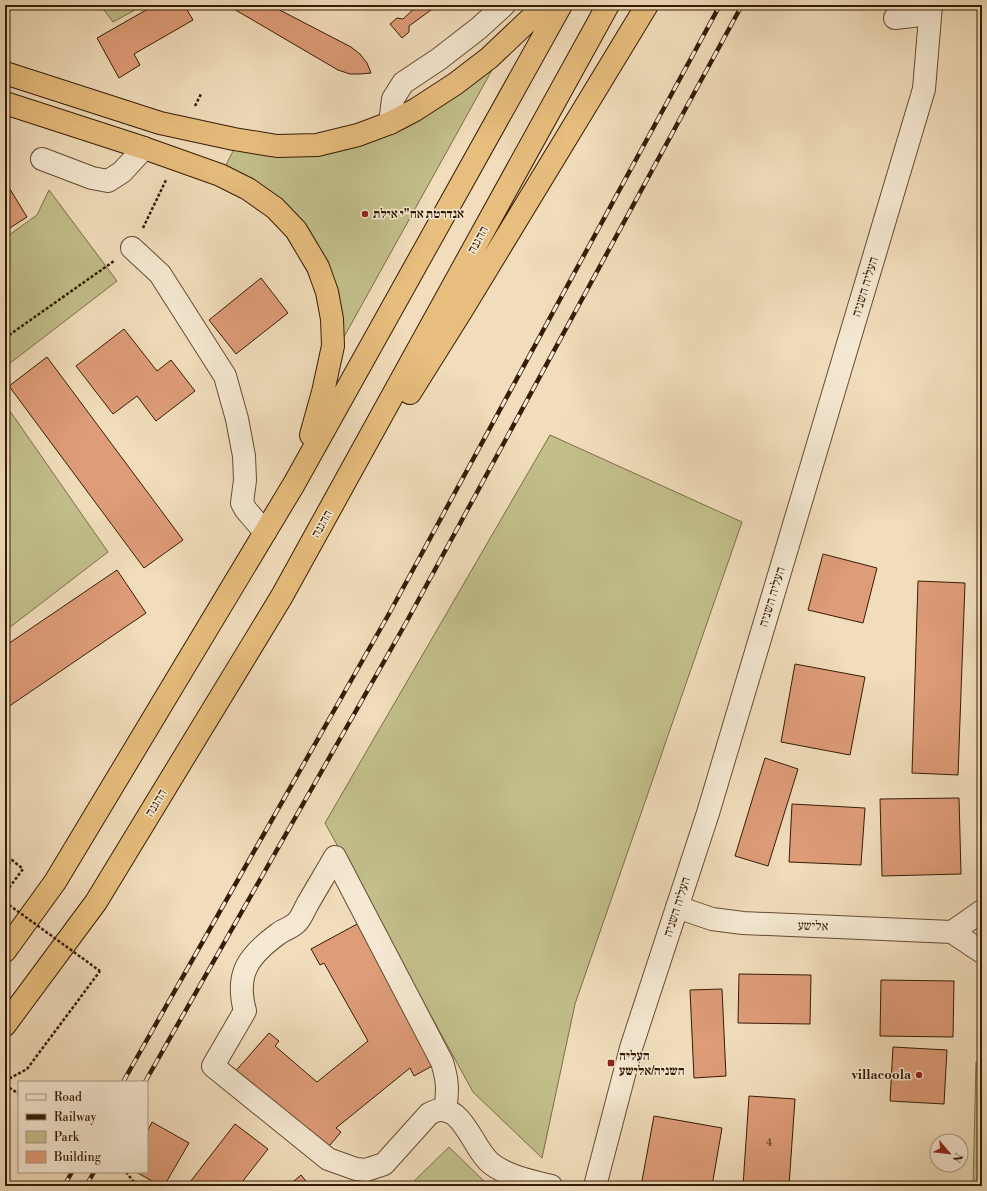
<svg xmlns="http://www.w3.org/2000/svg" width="987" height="1191" viewBox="0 0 987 1191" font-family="'Libre Bodoni','Frank Ruhl Libre',serif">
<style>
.green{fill:#c2bf8b;stroke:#7c6e48}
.building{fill:#de9c78;stroke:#361c05}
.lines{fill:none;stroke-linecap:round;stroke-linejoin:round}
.minor-casing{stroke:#654c32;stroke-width:24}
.highway-casing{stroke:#361c05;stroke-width:24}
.path{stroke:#361c05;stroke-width:2.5;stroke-dasharray:3 2;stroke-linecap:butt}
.minor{stroke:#f6e9d3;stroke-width:22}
.highway{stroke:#e8be7e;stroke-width:22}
.rail-casing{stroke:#361c05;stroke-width:4.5}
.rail{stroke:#f6e9d3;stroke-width:3;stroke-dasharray:9;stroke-linecap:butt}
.path-bridge{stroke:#361c05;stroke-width:2.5;stroke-dasharray:3 2;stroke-linecap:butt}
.poi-dot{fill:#8f2418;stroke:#f6e9d3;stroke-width:1.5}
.labels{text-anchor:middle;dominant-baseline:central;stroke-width:3;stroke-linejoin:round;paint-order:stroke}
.number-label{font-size:11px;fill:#603c22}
.poi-label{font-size:13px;font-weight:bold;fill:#361c05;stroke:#f6e9d3;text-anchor:start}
.street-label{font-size:13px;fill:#361c05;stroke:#f6e9d3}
</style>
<rect width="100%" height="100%" fill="#f1ddbb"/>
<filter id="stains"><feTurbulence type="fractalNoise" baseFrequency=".005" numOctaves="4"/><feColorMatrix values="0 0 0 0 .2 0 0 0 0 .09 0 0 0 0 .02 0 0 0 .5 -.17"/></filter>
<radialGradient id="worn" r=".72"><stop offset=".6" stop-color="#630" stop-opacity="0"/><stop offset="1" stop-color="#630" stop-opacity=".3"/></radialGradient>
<path class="green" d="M100 5H144L113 22Z
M497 61 339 346 327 263 225 167 234 149 319 156 361 146 406 128 454 97Z
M49 190 117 281 5 367V238L37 215Z
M5 404 108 552 5 631Z
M550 435 742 522 575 1004 542 1158 473 1092 325 823Z
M982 1061V1186H973L976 1062Z
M449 1147 489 1186H409Z"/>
<path class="building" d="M155 5H184L193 20 134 54 140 65 119 78 97 38Z
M227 5H270L351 47 360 54 367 63 371 73 360 74H350L338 70Z
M418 5H438L409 26V32L402 38 390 24 397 18 403 19Z
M5 181 27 217 5 231Z
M261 278 288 313 236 354 209 320Z
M124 329 157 371 171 360 195 391 156 421 137 396 113 414 76 366Z
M47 357 183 540 144 568 9 386Z
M823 554 877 568 863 623 808 610Z
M117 570 146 613 5 709V646Z
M918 581 965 583 958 775 912 773Z
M795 664 865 677 850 755 781 742Z
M765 758 798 769 768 866 735 856Z
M959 798 961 874 882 876 880 799Z
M792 804 865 808 861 865 789 862Z
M359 923 434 1065 414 1076 410 1068 336 1128 341 1132 325 1151 233 1074 269 1033 279 1041 275 1046 317 1082 368 1041 324 963 320 965 311 949Z
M739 974 811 975 810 1024 738 1023Z
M881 980 954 981 953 1037 880 1036Z
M722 989 726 1076 694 1078 690 990Z
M893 1047 947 1050 944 1104 890 1101Z
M749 1096 795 1099 789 1186H743Z
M654 1116 722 1128 712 1186H641Z
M152 1122 189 1143 164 1186H161L136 1172H147V1132Z
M235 1124 268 1149 239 1186H187Z
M301 1175 310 1186H288Z"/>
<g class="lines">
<g class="minor-casing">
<path id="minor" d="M895 18 930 14
M390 123 393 99 403 83 439 59 479 28 504 5
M42 159 92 178 108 181 122 172 144 148
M132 248 160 274 225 376 237 419 244 456 245 480 242 503 246 510 265 532
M677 907 712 919 743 923 952 932
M952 932 982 911
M952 932 982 952
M445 1110C448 1091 448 1081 442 1062L335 857C326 873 316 889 307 905 304 910 301 919 296 923 291 928 283 930 278 934 248 956 235 974 245 1011L213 1066 328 1159 356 1169 366 1170 384 1164 429 1114C462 1095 472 1151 493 1165 510 1177 531 1181 551 1186
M595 1186 631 1048 708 813 924 89 931 5"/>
</g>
<g class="highway-casing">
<path id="highway" d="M5 73 160 123 234 139 277 146 317 145 358 135 390 123 415 110 455 84 489 58 545 5
M5 103 144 148 220 175 248 189 275 208 296 230 318 267 327 292 332 319 333 346 323 392 311 435
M410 393 462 310 647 5
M5 951 55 882 294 484 561 5
M5 1025 96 902 282 596 608 5"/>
</g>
<path class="path" d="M195 106 201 94
M143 228 166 180
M5 338 114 261
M5 868 12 860 23 869 5 893
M5 1081 27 1069 100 971
M5 1085 19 1094
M126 1172 137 1186"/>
<use href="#minor" class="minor"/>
<use href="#highway" class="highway"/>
<g class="rail-casing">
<path id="rail" d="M123 1082 390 612 720 5
M145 1082 407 621 742 5
M64 1186 72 1172
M86 1186 94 1172"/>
</g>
<use href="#rail" class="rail"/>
<path class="path-bridge" d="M5 902 100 971"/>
</g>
<g class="poi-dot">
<circle cx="365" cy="214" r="4"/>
<rect x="607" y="1059" width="8" height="8" rx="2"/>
<circle cx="919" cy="1075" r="4"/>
</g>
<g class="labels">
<g class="number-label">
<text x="769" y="1143">4</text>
</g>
<g class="poi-label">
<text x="373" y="214">אנדרטת אח"י אילת</text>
<text x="619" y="1056">העליה<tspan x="619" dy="15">השניה/אלישע</tspan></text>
<text x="911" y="1075" text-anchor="end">villacoola</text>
</g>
<g class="street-label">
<text transform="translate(478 240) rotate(-61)">ההגנה</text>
<text transform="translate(865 287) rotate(-73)">העליה השניה</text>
<text transform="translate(322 524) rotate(-61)">ההגנה</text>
<text transform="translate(772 597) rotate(-73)">העליה השניה</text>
<text transform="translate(156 803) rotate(-59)">ההגנה</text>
<text transform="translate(677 907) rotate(-72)">העליה השניה</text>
<text transform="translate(813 926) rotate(2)">אלישע</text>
</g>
</g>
<rect width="987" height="1191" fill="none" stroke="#f1ddbb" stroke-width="20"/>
<rect x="6" y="6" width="975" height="1179" fill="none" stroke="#361c05" stroke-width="2"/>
<rect x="10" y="10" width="967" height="1171" fill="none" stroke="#361c05"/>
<rect x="18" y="1081" width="130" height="92" fill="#f6e9d3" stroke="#a99781"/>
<rect x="26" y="1094" width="20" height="6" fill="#f6e9d3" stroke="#a99781"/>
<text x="54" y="1101" font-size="12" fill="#361c05">Road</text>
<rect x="26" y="1114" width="20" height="6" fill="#361c05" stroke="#a99781"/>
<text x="54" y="1121" font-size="12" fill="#361c05">Railway</text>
<rect x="26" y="1131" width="20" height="12" fill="#c2bf8b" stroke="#a99781"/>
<text x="54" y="1141" font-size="12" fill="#361c05">Park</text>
<rect x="26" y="1151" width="20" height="12" fill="#de9c78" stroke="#a99781"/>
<text x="54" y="1161" font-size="12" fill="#361c05">Building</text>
<g transform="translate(949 1153) rotate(118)"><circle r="19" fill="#f6e9d3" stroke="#a99781"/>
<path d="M0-3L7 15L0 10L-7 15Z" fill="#8f2418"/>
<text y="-6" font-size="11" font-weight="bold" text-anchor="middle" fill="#361c05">N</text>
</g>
<rect width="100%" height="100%" filter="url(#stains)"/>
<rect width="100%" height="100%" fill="url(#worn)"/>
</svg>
